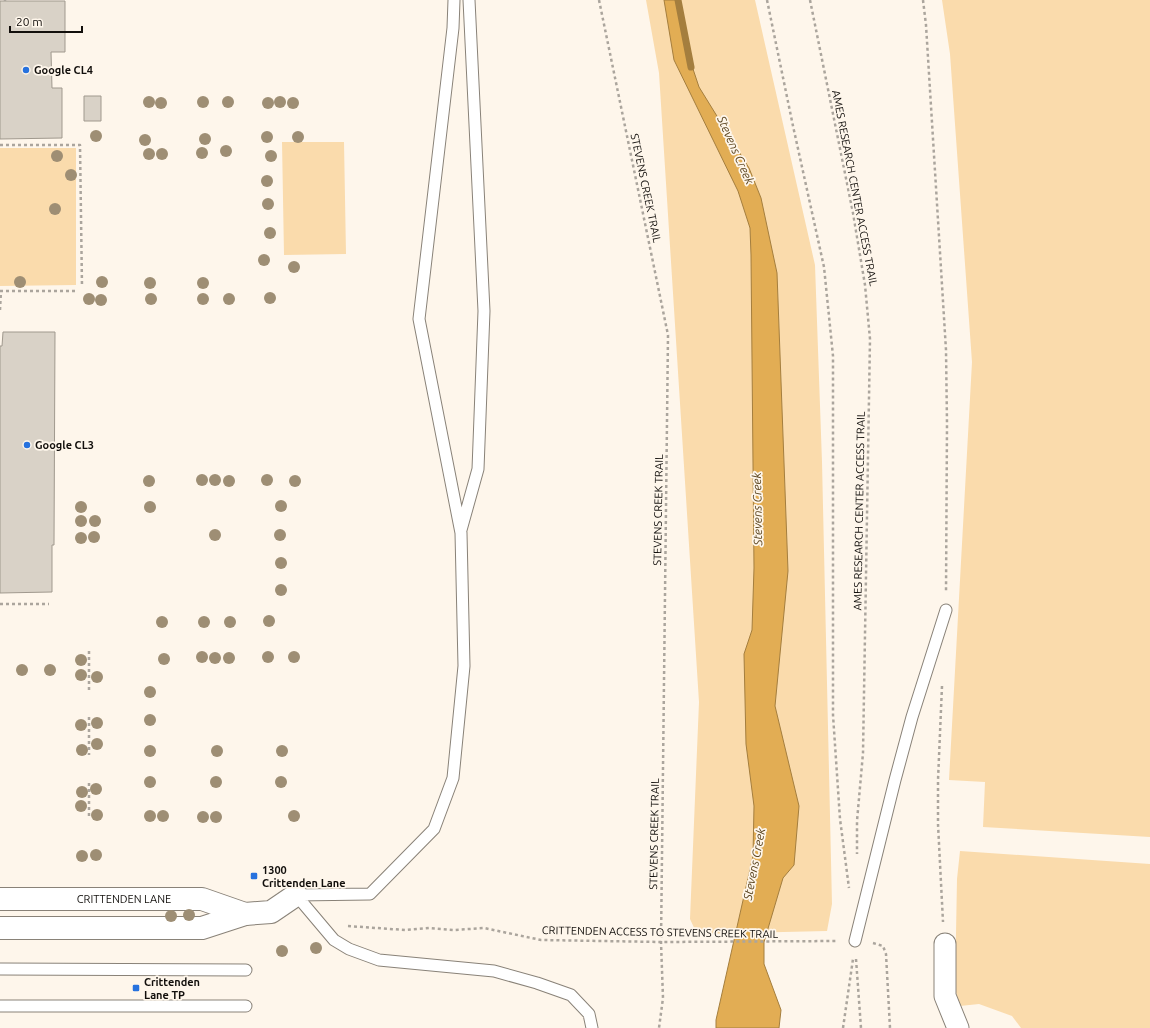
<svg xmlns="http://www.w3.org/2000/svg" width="1150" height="1028" viewBox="0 0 1150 1028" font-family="Ubuntu,sans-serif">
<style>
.green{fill:#fadbac}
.water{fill:#e2ad54;stroke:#a47e3e}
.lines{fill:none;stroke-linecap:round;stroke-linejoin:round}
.stream{stroke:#a47e3e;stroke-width:7}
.building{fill:#d9d2c7;stroke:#a0998e}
.lane-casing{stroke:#898278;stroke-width:13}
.street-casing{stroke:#898278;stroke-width:23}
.secondary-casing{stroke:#898278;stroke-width:24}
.path{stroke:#aba59d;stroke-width:2.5;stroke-dasharray:3 3;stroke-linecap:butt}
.lane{stroke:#fff;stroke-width:11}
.street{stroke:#fff;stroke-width:21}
.secondary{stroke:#fff;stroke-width:22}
.tree{fill:#9e8e74}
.poi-dot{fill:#2772de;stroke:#fef6eb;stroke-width:1.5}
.labels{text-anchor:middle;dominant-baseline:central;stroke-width:3.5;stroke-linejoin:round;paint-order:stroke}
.poi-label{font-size:11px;font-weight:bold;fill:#120f0c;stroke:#fef6eb;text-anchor:start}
.street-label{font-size:11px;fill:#120f0c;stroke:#fef6eb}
.water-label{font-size:12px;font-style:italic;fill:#5c4621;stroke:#fef6eb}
</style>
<rect width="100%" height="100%" fill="#fef6eb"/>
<path class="green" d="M646 0H755L815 265 822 462 832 904 827 931 697 934 690 919 699 702 659 73Z
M942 0H1150V837L983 827 985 782 949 780 972 362 950 54Z
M282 142H344L346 254 284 255Z
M0 148H76V285L0 286Z
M960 851 1150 864V1028H1021L1012 1016 979 1004 960 1006 955 989 957 879Z"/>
<path class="water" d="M664 0H677L687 51 699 87 749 168 761 198 777 273 788 571 775 706 799 806 794 865 783 878 764 942V964L781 1010 779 1028H716V1020L753 856 754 806 746 744 744 654 752 630 754 568 751 255 750 228 738 191 674 60Z"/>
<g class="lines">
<path class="stream" d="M678 0 691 67"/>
</g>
<path class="building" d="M0 1H65V52H51L52 88H62V138L0 139Z
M84 96H101V121H84Z
M3 332H55L54 545H52V592L0 593V346H2Z"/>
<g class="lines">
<g class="lane-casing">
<path id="lane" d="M461 530 478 469 484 311 469 0
M296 895 370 894 434 829 453 778 464 666 461 533 419 319 453 28 454 0
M296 895 334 940 349 949 379 960 494 971 537 983 571 995 589 1014 592 1028
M855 941 895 780 912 717 946 610
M0 969 246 970
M0 1006H246"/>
</g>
<g class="street-casing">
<path id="street" d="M945 944V996L958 1028"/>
</g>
<g class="secondary-casing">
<g id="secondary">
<path id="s1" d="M0 899H202L245 914"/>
<path d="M0 928H202L245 914 271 912 296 895"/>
</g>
</g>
<path class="path" d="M599 0 668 335 661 942 663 998 659 1028
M767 0 793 126 824 267 833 356V715L840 819 849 888
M810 0 853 213 865 285 870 339 863 753 857 821V854
M923 0 926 25 946 350 947 423 946 593
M5 1V0
M0 145H80L82 286
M0 291H78
M0 310 1 291
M0 604H49
M942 686 938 780V824L943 922
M89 690V651
M89 717V755
M89 783V819
M348 926 405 930 429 928 454 930 484 928 541 940 661 942 838 941
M873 943 883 946 886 954 890 1028
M856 959 861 1028
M843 1028 853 959"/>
<use href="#lane" class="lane"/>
<use href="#street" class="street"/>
<use href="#secondary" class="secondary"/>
</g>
<g class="tree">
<circle cx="149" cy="102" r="6"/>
<circle cx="203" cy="102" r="6"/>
<circle cx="228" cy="102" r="6"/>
<circle cx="280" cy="102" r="6"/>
<circle cx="161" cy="103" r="6"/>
<circle cx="268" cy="103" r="6"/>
<circle cx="293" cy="103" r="6"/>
<circle cx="96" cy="136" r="6"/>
<circle cx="267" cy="137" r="6"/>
<circle cx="298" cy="137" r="6"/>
<circle cx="205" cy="139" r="6"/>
<circle cx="145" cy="140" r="6"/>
<circle cx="226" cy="151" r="6"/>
<circle cx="202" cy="153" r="6"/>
<circle cx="149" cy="154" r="6"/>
<circle cx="162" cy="154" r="6"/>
<circle cx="57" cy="156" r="6"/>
<circle cx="271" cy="156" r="6"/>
<circle cx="71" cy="175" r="6"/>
<circle cx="267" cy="181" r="6"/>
<circle cx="268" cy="204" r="6"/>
<circle cx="55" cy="209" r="6"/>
<circle cx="270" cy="233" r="6"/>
<circle cx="264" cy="260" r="6"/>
<circle cx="294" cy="267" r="6"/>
<circle cx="20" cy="282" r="6"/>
<circle cx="102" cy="282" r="6"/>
<circle cx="150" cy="283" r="6"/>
<circle cx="203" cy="283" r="6"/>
<circle cx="270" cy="298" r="6"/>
<circle cx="89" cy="299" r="6"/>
<circle cx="151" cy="299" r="6"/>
<circle cx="203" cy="299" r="6"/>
<circle cx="229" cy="299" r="6"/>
<circle cx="101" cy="300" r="6"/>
<circle cx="202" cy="480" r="6"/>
<circle cx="215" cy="480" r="6"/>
<circle cx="267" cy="480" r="6"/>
<circle cx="149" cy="481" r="6"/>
<circle cx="229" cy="481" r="6"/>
<circle cx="295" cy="481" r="6"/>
<circle cx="281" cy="506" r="6"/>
<circle cx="81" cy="507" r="6"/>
<circle cx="150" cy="507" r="6"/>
<circle cx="81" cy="521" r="6"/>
<circle cx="95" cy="521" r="6"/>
<circle cx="215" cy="535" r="6"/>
<circle cx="280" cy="535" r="6"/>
<circle cx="94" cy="537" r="6"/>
<circle cx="81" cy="538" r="6"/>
<circle cx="281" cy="563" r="6"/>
<circle cx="281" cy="590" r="6"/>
<circle cx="269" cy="621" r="6"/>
<circle cx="162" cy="622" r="6"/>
<circle cx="204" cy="622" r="6"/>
<circle cx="230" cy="622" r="6"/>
<circle cx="202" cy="657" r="6"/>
<circle cx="268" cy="657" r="6"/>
<circle cx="294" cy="657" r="6"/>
<circle cx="215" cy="658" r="6"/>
<circle cx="229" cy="658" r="6"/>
<circle cx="164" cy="659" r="6"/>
<circle cx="81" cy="660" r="6"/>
<circle cx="22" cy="670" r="6"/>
<circle cx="50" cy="670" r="6"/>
<circle cx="81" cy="675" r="6"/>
<circle cx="97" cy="677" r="6"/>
<circle cx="150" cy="692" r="6"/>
<circle cx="150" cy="720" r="6"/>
<circle cx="97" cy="723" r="6"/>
<circle cx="81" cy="725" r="6"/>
<circle cx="97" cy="744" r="6"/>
<circle cx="82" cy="750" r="6"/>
<circle cx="150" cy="751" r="6"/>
<circle cx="217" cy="751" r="6"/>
<circle cx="282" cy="751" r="6"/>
<circle cx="150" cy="782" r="6"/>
<circle cx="216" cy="782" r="6"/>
<circle cx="281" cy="782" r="6"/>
<circle cx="96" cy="789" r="6"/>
<circle cx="82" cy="792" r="6"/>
<circle cx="81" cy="806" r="6"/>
<circle cx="97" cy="815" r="6"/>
<circle cx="150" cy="816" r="6"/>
<circle cx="163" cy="816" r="6"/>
<circle cx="294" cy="816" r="6"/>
<circle cx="203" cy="817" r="6"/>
<circle cx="216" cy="817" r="6"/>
<circle cx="96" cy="855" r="6"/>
<circle cx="82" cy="856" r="6"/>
<circle cx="189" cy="915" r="6"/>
<circle cx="171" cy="916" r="6"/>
<circle cx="316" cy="948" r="6"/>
<circle cx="282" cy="951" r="6"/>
</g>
<g class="poi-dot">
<circle cx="26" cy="70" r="4"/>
<circle cx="27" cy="445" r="4"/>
<rect x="250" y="872" width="8" height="8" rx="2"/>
<rect x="132" y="984" width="8" height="8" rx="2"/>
</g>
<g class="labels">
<g class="poi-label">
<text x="34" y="70">Google CL4</text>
<text x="35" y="445">Google CL3</text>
<text x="262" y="870">1300<tspan x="262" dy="13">Crittenden Lane</tspan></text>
<text x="144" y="982">Crittenden<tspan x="144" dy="13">Lane TP</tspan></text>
</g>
<g class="street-label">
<text transform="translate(646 188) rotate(78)">STEVENS CREEK TRAIL</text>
<text transform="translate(855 188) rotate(79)">AMES RESEARCH CENTER ACCESS TRAIL</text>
<text transform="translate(658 510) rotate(-89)">STEVENS CREEK TRAIL</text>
<text transform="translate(859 511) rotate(-89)">AMES RESEARCH CENTER ACCESS TRAIL</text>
<text transform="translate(654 834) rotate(-89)">STEVENS CREEK TRAIL</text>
<text stroke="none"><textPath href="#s1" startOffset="124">CRITTENDEN LANE</textPath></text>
<text transform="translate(660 932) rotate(1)">CRITTENDEN ACCESS TO STEVENS CREEK TRAIL</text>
</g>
<g class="water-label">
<text transform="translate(736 150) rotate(66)">Stevens Creek</text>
<text transform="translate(757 509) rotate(-91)">Stevens Creek</text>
<text transform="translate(754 864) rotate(-79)">Stevens Creek</text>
</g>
</g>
<path d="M10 26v6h72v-6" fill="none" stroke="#120f0c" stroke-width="2"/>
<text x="16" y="26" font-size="12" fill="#120f0c" stroke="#fef6eb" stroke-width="3" paint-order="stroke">20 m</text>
</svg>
